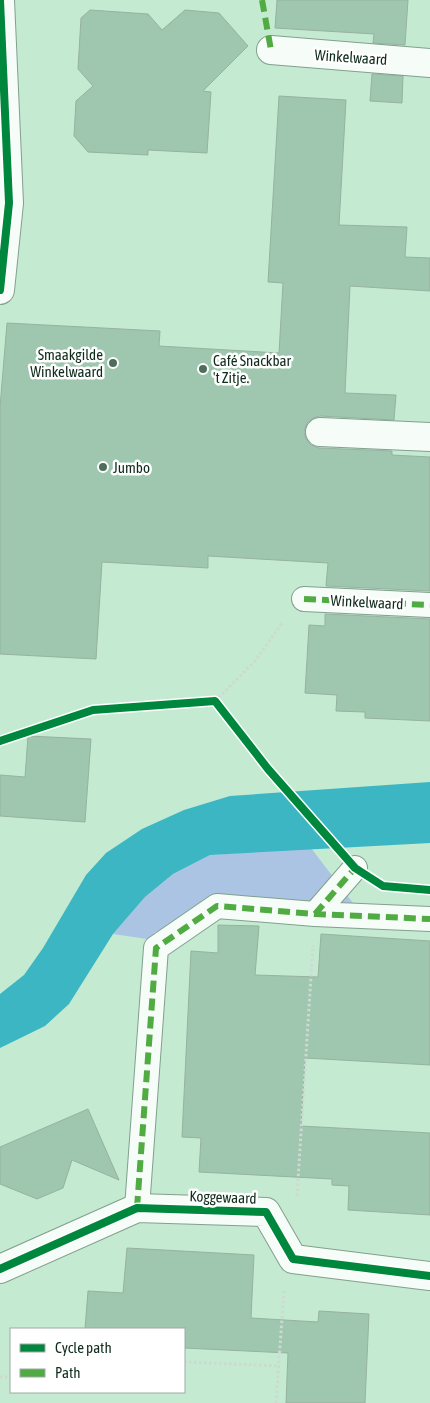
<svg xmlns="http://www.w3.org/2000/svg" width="430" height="1403" viewBox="0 0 430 1403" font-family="'Asap Condensed',sans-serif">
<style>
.forest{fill:#acc4e4}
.water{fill:#3bb6c2}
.building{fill:#9fc6ae;stroke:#95b3a0}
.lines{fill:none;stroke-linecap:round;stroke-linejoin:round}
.pedestrian-casing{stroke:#82a08d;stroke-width:26}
.minor-casing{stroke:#82a08d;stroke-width:30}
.path{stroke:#cdd9d2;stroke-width:3;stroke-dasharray:2.5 2.5;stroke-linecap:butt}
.pedestrian{stroke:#f6fcf8;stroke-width:24}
.minor{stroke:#f6fcf8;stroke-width:28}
.quiet{stroke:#51ab43;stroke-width:6;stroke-dasharray:12 6;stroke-linecap:butt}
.cycleway-casing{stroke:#fff;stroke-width:11}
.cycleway{stroke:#00873e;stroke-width:8}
.poi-dot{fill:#4e6e5b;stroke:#fff;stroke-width:2}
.labels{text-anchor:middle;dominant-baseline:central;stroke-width:5;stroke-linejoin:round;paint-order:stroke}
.street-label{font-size:15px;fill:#0f2b1b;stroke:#fff}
.poi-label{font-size:15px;fill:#0f2b1b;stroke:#fff;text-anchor:start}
</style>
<rect width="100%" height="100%" fill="#c4ead1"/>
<path class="forest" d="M311 848 353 903 217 899 154 933V940L113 934 145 897 173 874 210 855Z"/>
<path class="water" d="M430 782V843L210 855 173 874 145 897 113 934 69 1004 45 1026 0 1048V994L24 975 43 948 86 875 106 853 142 829 184 810 230 796Z"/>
<path class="building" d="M277 0H408L405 45 373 43 374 34 275 28Z
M90 10 148 14 162 30 185 10 219 13 248 46 203 91 211 92 207 153 148 150V155L88 152 74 136 76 101 93 86 78 69 81 18Z
M372 74 403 76 402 103 370 101Z
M279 96 346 100 339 225 407 227 405 257 430 258V291L350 286 345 393 396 395 394 420 320 416 313 418 307 423 304 432 306 439 311 445 319 448 392 451V455L430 457V591L326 586 328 563 208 556V568L102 562 96 659 0 654V407L7 323 160 331 159 346 279 353 283 283 268 282Z
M325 614 430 619V721L365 718V712L336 711 337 695 305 693 309 625 325 626Z
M28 736 91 739 85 822 0 816V775L25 777Z
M218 925 259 926 255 975 318 977 321 934 430 941V1065L305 1058 301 1126 430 1133V1215L348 1210 349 1186 332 1185V1179L199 1172 201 1138 182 1137 191 951 218 953Z
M88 1109 119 1180 72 1160 63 1188 37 1199 0 1184V1147Z
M127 1248 254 1255 251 1318 318 1322 319 1311 369 1314 365 1403H286L288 1353 184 1348V1329H85L88 1291 123 1293Z"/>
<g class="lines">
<g class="pedestrian-casing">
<path id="pedestrian" d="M304 599 430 605
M315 914 355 868
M137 1208 156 948 217 906 315 914 430 919"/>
</g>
<g class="minor-casing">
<path id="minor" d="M271 50 430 63
M0 290 9 203 0 0
M320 432 430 437
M0 1269 137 1208 266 1212 293 1259 430 1276"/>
</g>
<path class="path" d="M215 701 255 661 283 622
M297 1196 313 945
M184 1362 280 1366
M0 1377H11
M276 1403 284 1291"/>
<use href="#pedestrian" class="pedestrian"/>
<use href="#minor" class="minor"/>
<path class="quiet" d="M262 0 271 50
M304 599 430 605
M315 914 355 868
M137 1208 156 948 217 906 315 914 430 919"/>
<g class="cycleway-casing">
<path id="cycleway" d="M0 290 9 203 0 0
M0 741 93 710 215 701 268 769 355 868 383 886 430 890
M0 1269 137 1208 266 1212 293 1259 430 1276"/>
</g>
<use href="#cycleway" class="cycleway"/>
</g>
<g class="poi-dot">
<circle cx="113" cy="363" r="5"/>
<circle cx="203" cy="369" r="5"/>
<circle cx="103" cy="467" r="5"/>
</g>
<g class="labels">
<g class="street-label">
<text transform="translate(351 57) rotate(4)">Winkelwaard</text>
<text transform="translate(367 602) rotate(3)">Winkelwaard</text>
<text transform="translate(223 1197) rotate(2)">Koggewaard</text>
</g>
<g class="poi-label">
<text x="103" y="354" text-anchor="end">Smaakgilde<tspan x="103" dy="17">Winkelwaard</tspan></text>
<text x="213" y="360">Café Snackbar<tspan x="213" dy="17">'t Zitje.</tspan></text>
<text x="113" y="467">Jumbo</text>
</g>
</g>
<rect x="10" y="1328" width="175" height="65" fill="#ffffff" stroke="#9faaa4"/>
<rect x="20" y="1344" width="25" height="8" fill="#00873e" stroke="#9faaa4"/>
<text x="55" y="1353" font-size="15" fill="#0f2b1b">Cycle path</text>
<rect x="20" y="1369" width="25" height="8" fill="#51ab43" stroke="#9faaa4"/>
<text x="55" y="1378" font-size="15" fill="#0f2b1b">Path</text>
</svg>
